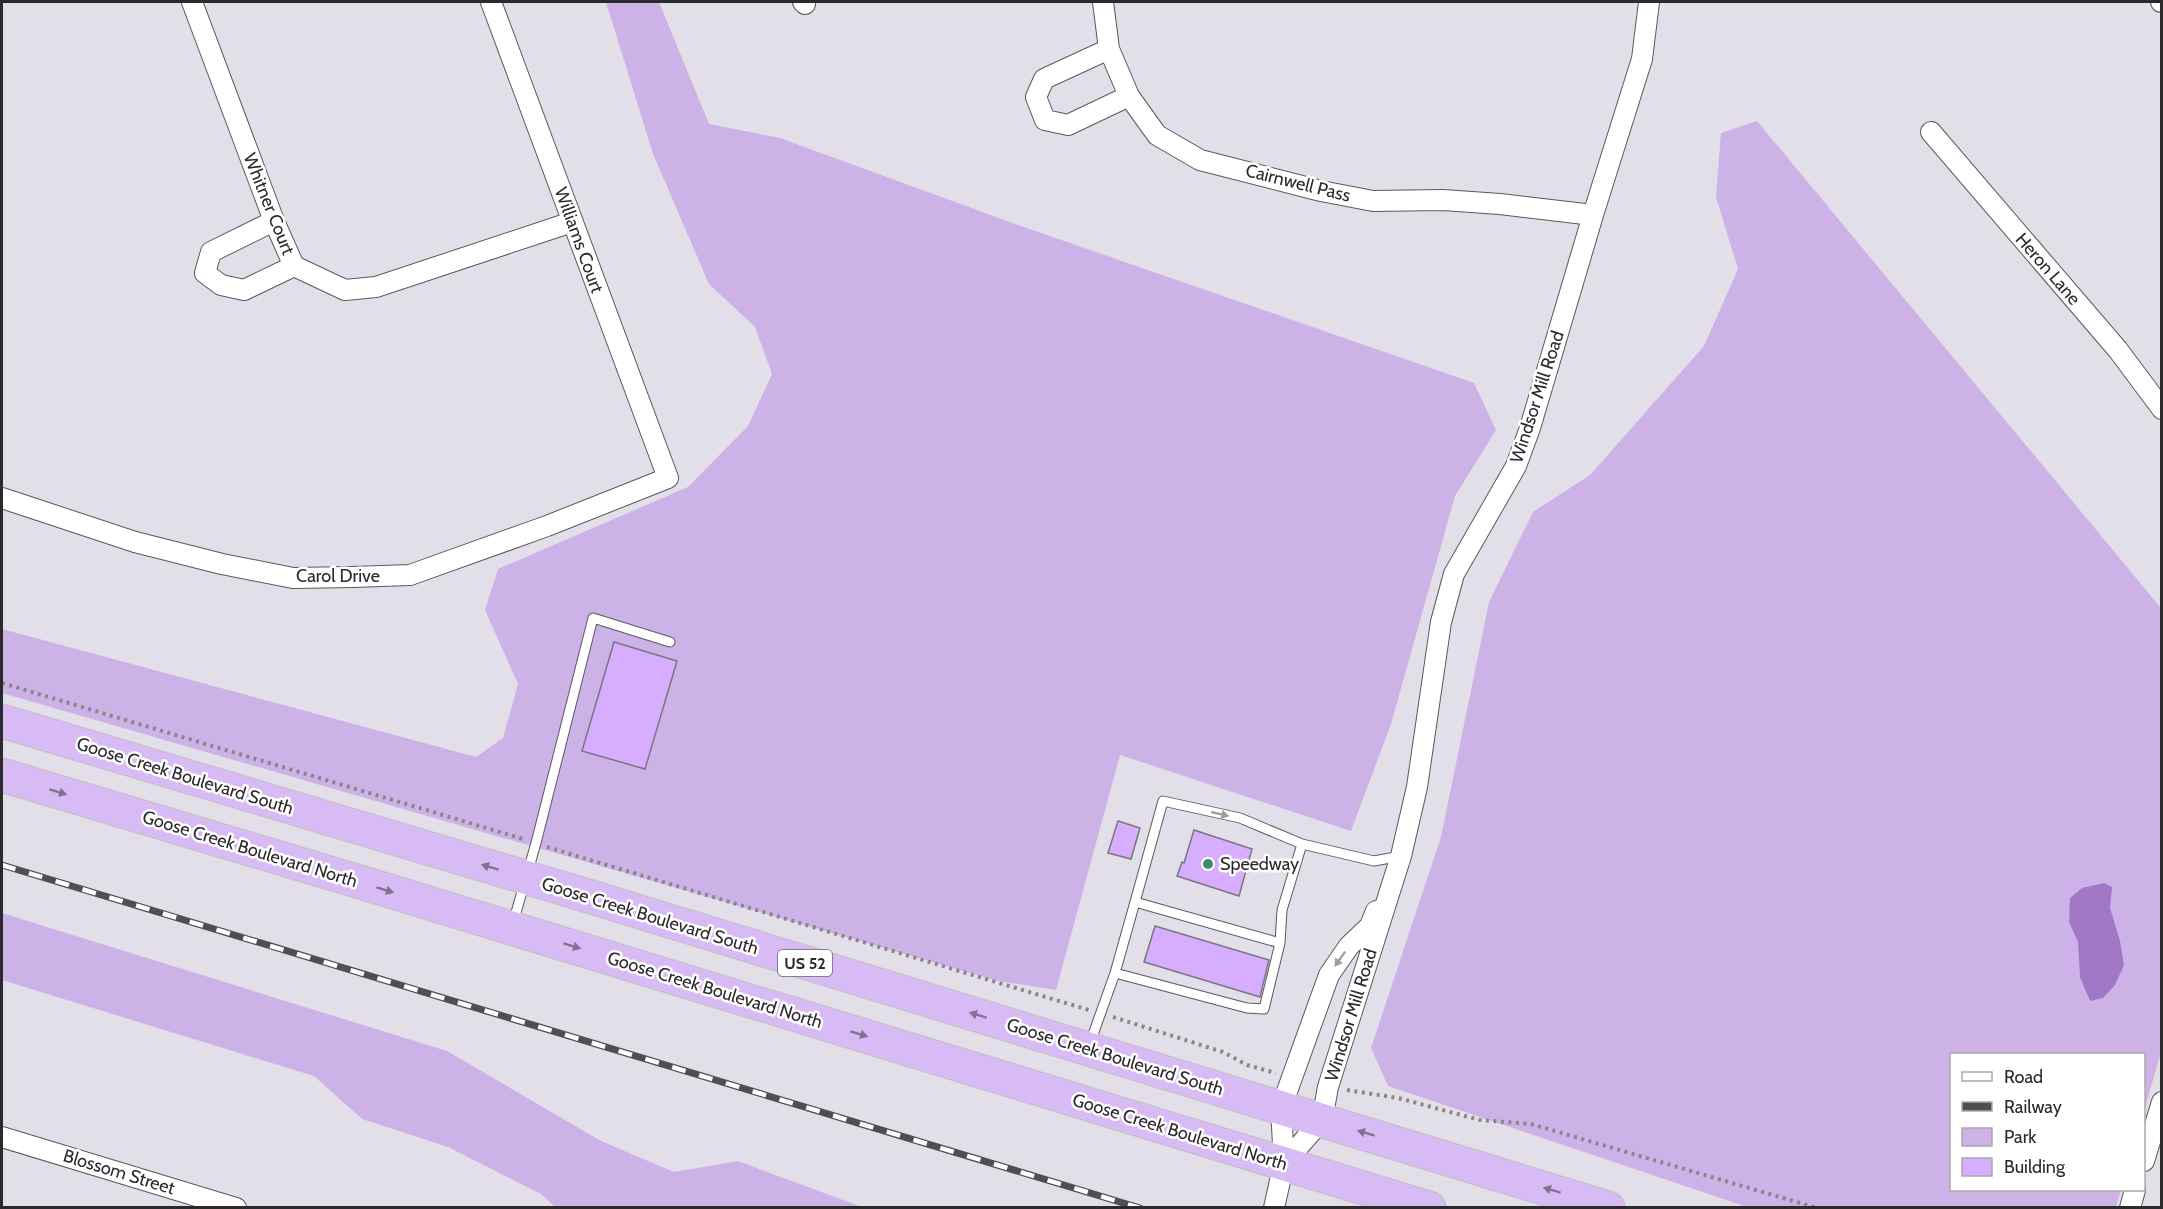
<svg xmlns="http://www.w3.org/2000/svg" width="2163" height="1209" viewBox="0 0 2163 1209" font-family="Cabin,sans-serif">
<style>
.green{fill:#cdb2e8}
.water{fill:#a178c6}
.building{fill:#d7adff;stroke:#7a767e;stroke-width:1.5}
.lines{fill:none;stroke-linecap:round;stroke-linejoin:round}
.lane-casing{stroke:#5b575f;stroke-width:11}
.street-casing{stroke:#5b575f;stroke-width:22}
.highway-casing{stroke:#bfbfc0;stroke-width:35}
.path{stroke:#89868c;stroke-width:4;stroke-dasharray:3 4.5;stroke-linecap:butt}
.lane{stroke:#fff;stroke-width:9}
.street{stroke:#fff;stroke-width:20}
.highway{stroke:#d8bbf5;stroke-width:33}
.rail-casing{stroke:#4f4e52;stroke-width:7}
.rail{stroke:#fff;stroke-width:4.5;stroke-dasharray:14;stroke-linecap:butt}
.oneway{fill:#817290}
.oneway2{fill:#9f9fa0}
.poi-dot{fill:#398f62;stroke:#fff;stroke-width:2}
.labels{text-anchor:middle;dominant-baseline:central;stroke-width:5;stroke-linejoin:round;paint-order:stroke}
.shield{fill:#fff;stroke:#6a696b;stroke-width:1.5}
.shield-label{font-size:16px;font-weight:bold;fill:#2a292c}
.street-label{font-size:18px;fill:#2a292c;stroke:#fff}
.poi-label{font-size:18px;fill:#2a292c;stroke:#fff;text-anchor:start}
</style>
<rect width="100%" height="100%" fill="#e3dfe8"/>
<path class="green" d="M606 2H659L709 124 780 138 1018 225 1474 383 1496 430 1455 496 1391 724 1351 831 1120 755 1056 990 998 981 2 693V629L476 757 503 738 518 684 485 610 498 569 688 487 748 426 772 374 755 327 709 284 653 154Z
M1757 121 2161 608 2162 1049 2144 1111V1054H1952V1190H2121L2116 1207H1747L1388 1086 1371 1048 1441 837 1489 602 1533 512 1590 475 1704 346 1738 269 1716 197 1721 133Z
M2 913 447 1051 601 1141 674 1172 738 1161 862 1207H555L541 1194 448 1147 362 1119 314 1076 2 980Z"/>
<path class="water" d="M2104 883 2112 887 2110 908 2120 941 2124 965 2115 985 2103 998 2090 1001 2080 977 2078 942 2069 922 2070 898 2082 888Z"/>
<path class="building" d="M614 642 677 661 645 769 582 751Z
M1118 821 1140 828 1131 859 1108 853Z
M1194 830 1252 849 1239 896 1177 876 1182 862 1184 863Z
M1155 926 1269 960 1260 997 1144 962Z"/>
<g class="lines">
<g class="lane-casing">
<path id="lane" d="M1135 902 1163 801 1240 818 1302 844
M513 923 536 843 593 618 670 642
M1115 973 1135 902 1280 943
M1090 1043 1115 973 1247 1008 1264 1009 1280 943 1282 910 1302 844 1374 861 1401 856"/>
</g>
<g class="street-casing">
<path id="street" d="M192 2 274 221 294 266 345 290 376 287 572 222
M803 2 805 4
M1103 2 1109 49 1129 96 1157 135 1200 160 1321 191 1373 201 1443 200 1500 204 1593 215
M2161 2H2162
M1109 49 1044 79 1036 97 1045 120 1068 125 1129 96
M1931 132 2118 350 2162 409
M274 221 211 252 205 273 221 285 244 290 294 266
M2 498 135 542 222 564 293 578 353 577 410 575 547 526 668 478 491 2
M2 1137 236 1208
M2144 1161 2162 1102
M1284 1163 1322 1120 1328 1087 1401 856 1417 787 1441 622 1454 574 1516 466 1530 428 1593 215 1642 59 1649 2
M1274 1208 1284 1163 1281 1108 1329 975 1349 946 1370 926 1376 911
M2130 1208 2135 1190"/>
</g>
<g class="highway-casing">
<path id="highway" d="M2 721 588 896 1608 1208
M2 775 370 885 1429 1208"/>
</g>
<path class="path" d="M2 683 523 839
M547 847 1089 1010
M1113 1017 1223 1052 1247 1065 1276 1073
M1347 1090 1398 1098 1480 1120 1531 1124 1817 1208"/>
<use href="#lane" class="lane"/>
<use href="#street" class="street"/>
<use href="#highway" class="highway"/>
<g class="rail-casing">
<path id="rail" d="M2 865 1140 1208"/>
</g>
<use href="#rail" class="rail"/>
</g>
<defs><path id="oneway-solid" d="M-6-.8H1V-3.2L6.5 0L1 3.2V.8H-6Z" transform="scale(1.5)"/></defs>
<g class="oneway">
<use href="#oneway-solid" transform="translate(58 792) rotate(17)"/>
<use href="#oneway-solid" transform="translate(490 867) rotate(-163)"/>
<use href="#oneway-solid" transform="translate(385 890) rotate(17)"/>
<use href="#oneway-solid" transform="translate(572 946) rotate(17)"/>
<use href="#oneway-solid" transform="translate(978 1015) rotate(-163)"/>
<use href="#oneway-solid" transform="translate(859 1034) rotate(17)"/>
<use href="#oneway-solid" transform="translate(1366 1133) rotate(-163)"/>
<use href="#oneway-solid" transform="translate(1552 1190) rotate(-163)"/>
</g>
<g class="oneway2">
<use href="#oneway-solid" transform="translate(1220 814) rotate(13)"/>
<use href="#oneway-solid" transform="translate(1340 959) rotate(125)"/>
</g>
<circle class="poi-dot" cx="1208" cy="864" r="6"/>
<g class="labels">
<rect class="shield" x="778" y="950" width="54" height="26" rx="4.5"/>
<g class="shield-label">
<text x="805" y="963">US 52</text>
</g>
<g class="street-label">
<text transform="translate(1298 183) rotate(14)">Cairnwell Pass</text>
<text transform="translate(269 204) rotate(68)">Whitner Court</text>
<text transform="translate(579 240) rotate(70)">Williams Court</text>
<text transform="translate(2048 269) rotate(49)">Heron Lane</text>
<text transform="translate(1537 397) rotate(-72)">Windsor Mill Road</text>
<text x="338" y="576">Carol Drive</text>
<text transform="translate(185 776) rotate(17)">Goose Creek Boulevard South</text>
<text transform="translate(250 849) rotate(17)">Goose Creek Boulevard North</text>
<text transform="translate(650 916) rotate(17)">Goose Creek Boulevard South</text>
<text transform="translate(715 990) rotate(17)">Goose Creek Boulevard North</text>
<text transform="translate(1351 1015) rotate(-73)">Windsor Mill Road</text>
<text transform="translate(1115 1057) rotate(17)">Goose Creek Boulevard South</text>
<text transform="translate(1180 1132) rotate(17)">Goose Creek Boulevard North</text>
<text transform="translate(119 1172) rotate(17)">Blossom Street</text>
</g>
<g class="poi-label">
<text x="1220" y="864">Speedway</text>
</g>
</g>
<rect width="2163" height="1209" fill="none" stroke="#2a292c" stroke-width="6"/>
<rect x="1950" y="1053" width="195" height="138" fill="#ffffff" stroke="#aaa9ab" stroke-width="1.5"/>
<rect x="1962" y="1072" width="30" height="9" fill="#ffffff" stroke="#aaa9ab" stroke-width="1.5"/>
<text x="2004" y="1083" font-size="18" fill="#2a292c">Road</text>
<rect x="1962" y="1102" width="30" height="9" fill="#4f4e52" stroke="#aaa9ab" stroke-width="1.5"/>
<text x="2004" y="1113" font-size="18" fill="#2a292c">Railway</text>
<rect x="1962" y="1128" width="30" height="18" fill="#cdb2e8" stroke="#aaa9ab" stroke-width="1.5"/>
<text x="2004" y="1143" font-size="18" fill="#2a292c">Park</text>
<rect x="1962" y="1158" width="30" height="18" fill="#d7adff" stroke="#aaa9ab" stroke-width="1.5"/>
<text x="2004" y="1173" font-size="18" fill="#2a292c">Building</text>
</svg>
